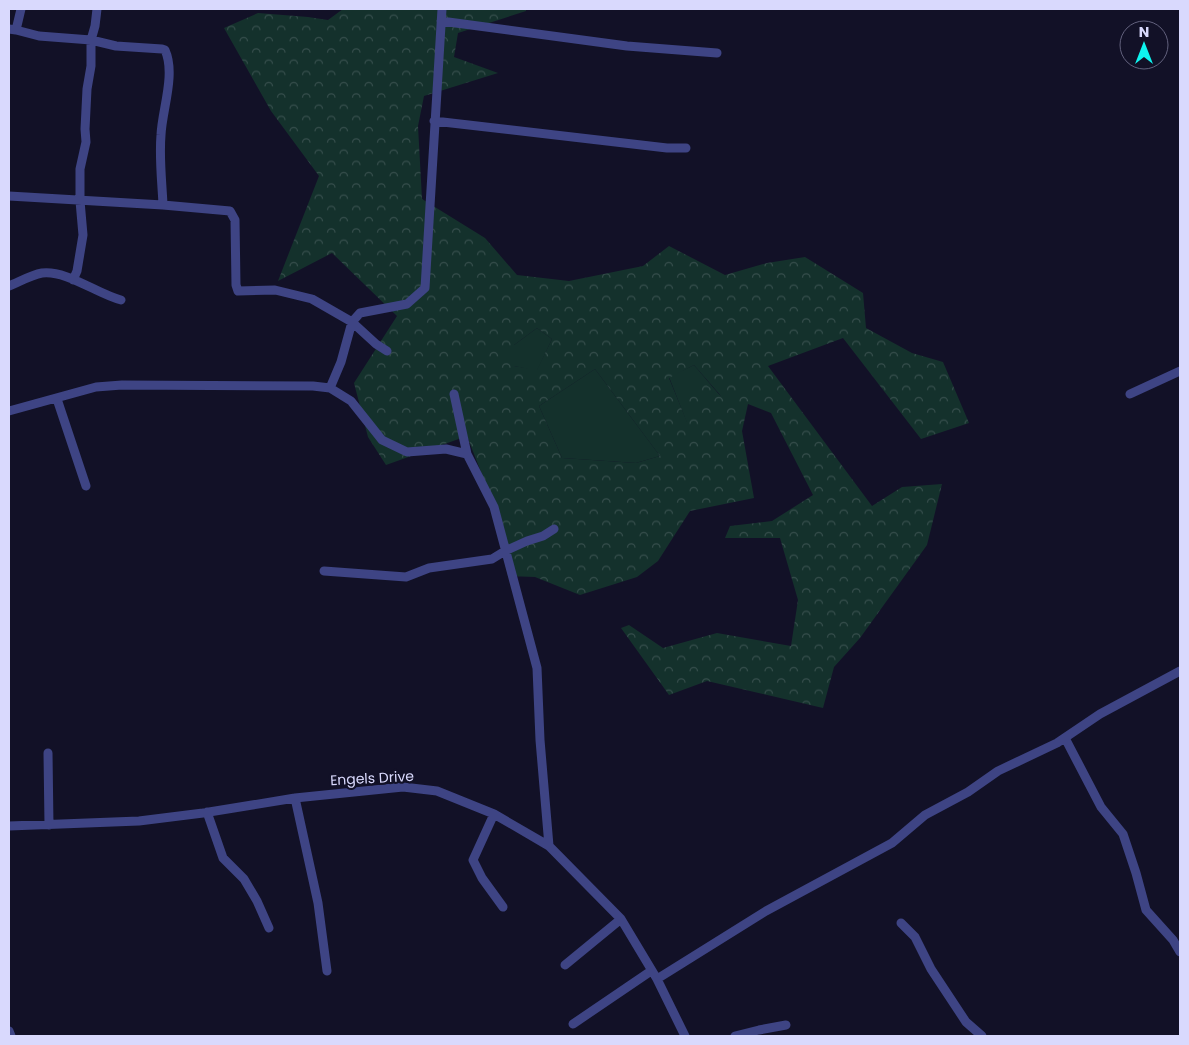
<svg xmlns="http://www.w3.org/2000/svg" width="1189" height="1045" viewBox="0 0 1189 1045" font-family="Poppins,sans-serif">
<style>
.grass{fill:#14312c}
.forest{fill:url(#forest-crowns);fill-rule:evenodd}
.lines{fill:none;stroke-linecap:round;stroke-linejoin:round}
.minor{stroke:#3e4484;stroke-width:9}
.labels{text-anchor:middle;dominant-baseline:central;stroke-width:4.5;stroke-linejoin:round;paint-order:stroke}
.street-label{font-size:14px;fill:#d9d9fd;stroke:#121127}
</style>
<defs>
<pattern id="forest-crowns" width="20" height="18" patternUnits="userSpaceOnUse" patternTransform="scale(1.25)"><rect width="20" height="18" fill="#14312c"/><path d="M2 6a3 3 0 1 1 6 0M12 15a3 3 0 1 1 6 0" fill="none" stroke="#364e4c"/></pattern>
</defs>
<rect width="100%" height="100%" fill="#121127"/>
<path class="grass" d="M537 328 552 339 537 371 514 366V345Z
M694 365 723 399 687 423 669 377Z
M595 369 660 456 636 463 562 458 539 406Z"/>
<path class="forest" d="M343 9H526V11L458 33 454 57 498 73 424 96 418 126 422 199 485 238 517 275 569 281 643 266 669 246 725 275 767 263 805 257 863 293 866 328 912 353 943 362 969 423 921 439 843 338 768 366 872 506 902 487 942 484 927 545 860 638 834 667 823 708 707 681 669 695 621 628 629 625 663 648 717 633 791 646 798 600 780 538H725L730 526 772 521 813 495 771 413 748 404 742 431 754 498 690 511 658 561 637 577 580 595 535 577 508 576 488 490 467 436 386 465 368 437 354 383 397 316 332 253 278 281 319 176 271 111 224 28 258 13 308 17 328 20ZM537 328 552 339 537 370 514 366V345ZM694 365 721 396 700 380 689 384 687 422 669 378ZM595 369 660 456 636 463 562 458 539 406Z"/>
<g class="lines">
<path class="minor" d="M441 21 627 46 717 53
M9 29 16 30 21 9
M16 30 39 36 91 40 116 46 162 49 165 50C176 74 162 110 161 135 159 158 162 182 163 205
M434 121 667 148H686
M9 196 163 205 230 211 235 220 236 285 238 291 275 290 312 299 352 322 376 344 387 351
M73 280 77 271 83 235 80 201V169L86 142 85 129 87 89 91 66V40L95 26 97 9
M9 286C19 282 31 275 42 273 67 270 97 294 121 300
M330 388 351 401 382 440 407 452 446 449 467 454 494 507 537 668 540 740 549 846
M454 394 467 454
M1130 394 1180 371
M57 399 86 486
M9 411 96 387 122 385 313 386 330 388 341 362 352 322 360 313 407 304 425 288 442 9
M324 571 406 577 429 568 492 559 505 551 527 541 543 536 554 529
M1065 738 1101 807 1123 834 1136 873 1146 910 1173 940 1180 952
M48 753 49 825
M295 798 318 903 327 971
M207 812 223 858 244 879 257 901 269 928
M494 814 473 860 482 878 503 907
M9 826 139 821 203 813 295 798 403 787 437 791 494 814 549 846 621 919 657 979 685 1036
M901 923 915 937 931 969 966 1022 982 1036
M565 965 621 919
M657 979 766 911 892 843 925 815 968 792 998 771 1057 743 1100 714 1180 671
M573 1024 651 971
M9 1031 11 1036
M735 1036 759 1030 786 1025"/>
</g>
<g class="labels">
<g class="street-label">
<text transform="translate(372 778) rotate(-3)">Engels Drive</text>
</g>
</g>
<rect width="1189" height="1045" fill="none" stroke="#d9d9fd" stroke-width="20"/>
<g transform="translate(1144 45)"><circle r="24" fill="#121127" stroke="#62617d"/>
<path d="M0-4L9 19L0 12L-9 19Z" fill="#0ef4ef"/>
<text y="-8" font-size="14" font-weight="bold" text-anchor="middle" fill="#d9d9fd">N</text>
</g>
</svg>
